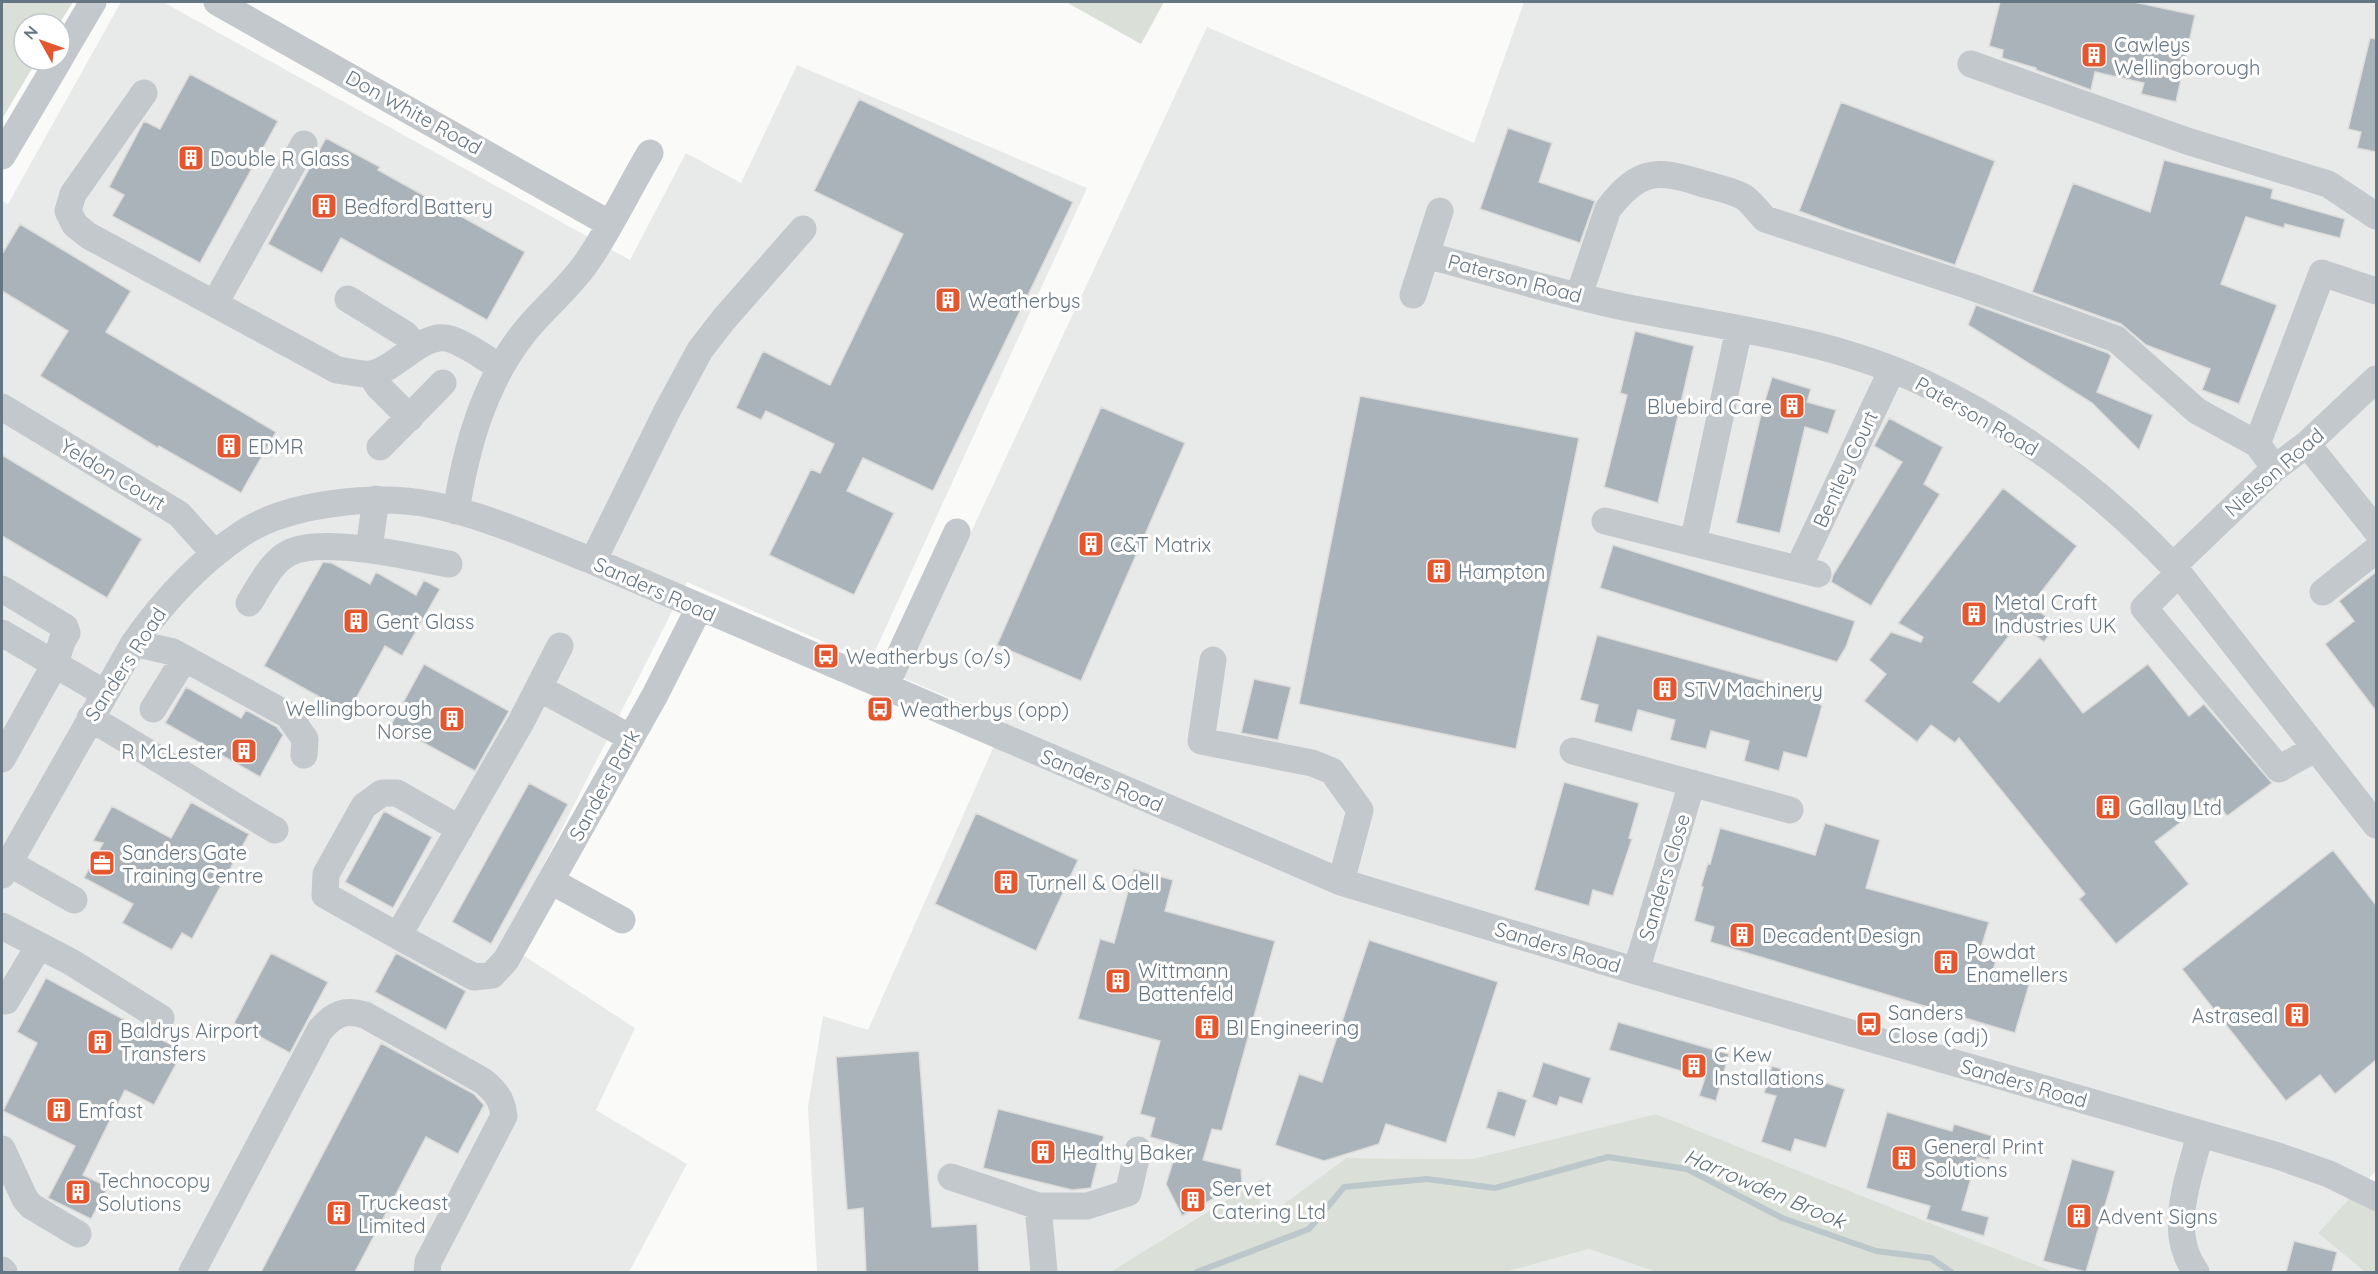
<svg xmlns="http://www.w3.org/2000/svg" width="2378" height="1274" viewBox="0 0 2378 1274" font-family="Quicksand,sans-serif">
<style>
.built{fill:#e8e9e9}
.green{fill:#dadfd7}
.lines{fill:none;stroke-linecap:round;stroke-linejoin:round}
.stream{stroke:#bbc7cb;stroke-width:6}
.building{fill:#aab3b9;stroke:#dcdcda;stroke-width:1.5}
.minor{stroke:#c3c8cc;stroke-width:27}
.labels{text-anchor:middle;dominant-baseline:central;stroke-width:6;stroke-linejoin:round;paint-order:stroke}
.poi-label{font-size:20px;fill:#657683;stroke:#fff;text-anchor:start}
.street-label{font-size:20px;fill:#657683;stroke:#fff}
.water-label{font-size:21px;font-style:italic;fill:#60757c;stroke:#fff}
</style>
<rect width="100%" height="100%" fill="#fafaf8"/>
<path class="built" d="M121 2H163L630 260 686 153 741 183 797 65 1087 188 870 662 687 582 504 943 635 1028 596 1110 687 1164 629 1272H2V201L8 204Z
M1524 2H2376V1171L2318 1233 2365 1272H2054L1656 1114 1472 1159 1346 1158 1256 1225 1261 1178 1110 1272H817L808 1107 823 1016 868 1030 1005 721 903 678 1207 27 1474 143Z
M1589 1249 1656 1272H1506Z"/>
<path class="green" d="M2 2H73L59 24H24V60H37L2 119Z
M1066 2H1164L1141 44Z
M1656 1114 2054 1272H1656L1589 1249 1506 1272H1110L1262 1178 1257 1224 1346 1158 1472 1159Z
M2352 1196 2376 1197V1272H2365L2318 1233Z"/>
<g class="lines">
<path class="stream" d="M1197 1272 1309 1229 1344 1187 1427 1179 1495 1188 1608 1157 1687 1169 1782 1218 1876 1251 1931 1258 1951 1272"/>
</g>
<path class="building" d="M2000 2H2134L2195 15 2176 102 2141 94 2144 83 2095 72 2091 90 2036 70V68L2002 58 2003 50 1989 46Z
M2370 38 2376 39V152L2357 148 2361 132 2348 129Z
M190 74 278 121 200 263 112 216 124 195 109 187 144 121 160 129Z
M859 99 1073 202 933 491 863 458 847 491 894 513 854 595 769 555 811 469 820 473 834 444 766 411 761 420 736 408 763 351 830 385 903 234 814 191Z
M1841 102 1995 161 1955 265 1844 228 1799 211Z
M1508 128 1552 143 1539 182 1595 201 1580 243 1480 209Z
M326 138 380 167 378 170 525 252 487 320 341 238 322 273 268 244Z
M2164 160 2273 189 2271 198 2345 219 2340 238 2285 224 2284 228 2246 217 2221 284 2277 305 2239 404 2202 390 2210 369 2146 345 2121 324 2032 292 2073 183 2150 212Z
M20 224 131 291 106 332 276 432 241 493 159 446 158 448 40 376 68 331 2 291V254Z
M1976 305 2108 353 2111 356 2097 392 2153 415 2139 450 2092 403 1968 325Z
M1635 331 1694 346 1658 503 1604 487 1627 395 1620 393Z
M1772 377 1811 389 1807 402 1836 410 1828 434 1805 427 1780 533 1736 523 1761 414Z
M1360 396 1579 438 1516 749 1299 704Z
M1101 407 1185 443 1081 681 997 645Z
M1889 418 1943 447 1924 484 1940 494 1871 606 1831 582 1833 575 1902 462 1874 446Z
M2 455 142 539 107 598 2 536Z
M2003 488 2077 546 2031 605 2057 625 2044 642 2019 623 1973 682 1999 702 2040 657 2083 713 2148 664 2189 716 2204 704 2272 783 2227 816 2213 798 2155 842 2189 884 2116 944 2079 899 2085 894 1959 738 1955 743 1931 725 1917 742 1864 701 1886 674 1869 660 1891 632 1921 642 1923 637 1898 623Z
M1613 545 1855 621 1846 647 1837 662 1600 588Z
M323 562 332 563 370 584 376 572 416 595 424 580 440 589 402 656 385 646 348 713 264 666Z
M2376 572V711L2325 644 2354 621 2339 601Z
M1597 635 1817 695 1814 700 1822 706 1807 758 1784 752 1779 771 1744 761 1749 741 1711 731 1706 749 1670 740 1675 720 1638 710 1632 732 1594 722 1598 705 1580 700Z
M424 664 509 711 475 771 391 725Z
M1254 679 1291 687 1278 740 1241 733Z
M186 687 241 718 246 710 277 727 283 735 260 777 165 723Z
M1564 782 1639 803 1629 838 1632 839 1613 896 1593 890 1589 906 1534 890Z
M529 783 568 804 491 944 452 922Z
M191 802 249 834 192 939 182 933 172 950 122 923 133 904 84 878 103 843 93 841 112 806 171 838Z
M384 811 432 837 393 908 345 882Z
M976 813 1078 860 1036 951 935 904Z
M1825 823 1880 840 1866 888 1989 922 1982 945 1999 950 1992 974 2029 985 2015 1033 1710 942 1714 927 1694 921 1703 887 1701 886 1708 863 1710 864 1720 828 1815 855Z
M2333 850 2376 905V1060L2335 1094 2320 1075 2286 1101 2182 969Z
M1134 869 1173 880 1165 911 1275 941 1222 1131 1212 1129 1203 1160 1241 1169 1242 1183 1182 1216 1166 1184 1178 1145 1150 1137 1155 1118 1140 1114 1160 1041 1078 1019 1100 939 1114 943Z
M1369 940 1498 982 1446 1143 1386 1124 1379 1144 1324 1161 1275 1145 1299 1074 1322 1082Z
M271 953 328 982 290 1053 234 1023Z
M396 953 466 991 446 1030 375 992Z
M46 978 183 1051 154 1105 125 1090 83 1175 108 1187 91 1219 48 1198 75 1146 3 1111 37 1043 17 1032Z
M1618 1022 1729 1054 1716 1101 1699 1096 1705 1078 1609 1050Z
M381 1043 474 1094 484 1105 458 1154 426 1137 355 1272H261Z
M919 1051 932 1227 977 1224 979 1272H866L863 1208 847 1210 836 1057Z
M1543 1062 1591 1078 1582 1104 1560 1097 1557 1106 1532 1097Z
M1772 1066 1845 1089 1826 1148 1795 1139 1791 1152 1761 1142 1776 1096 1764 1093Z
M1498 1090 1527 1100 1515 1137 1486 1128Z
M998 1109 1104 1136 1091 1188 1072 1190 983 1168Z
M1887 1112 1952 1131 1954 1124 1996 1137 1989 1160 1977 1157 1962 1210 1989 1217 1984 1236 1926 1219 1930 1206 1866 1188Z
M2072 1159 2115 1171 2086 1272 2043 1261Z
M2294 1241 2337 1252 2332 1272H2286Z"/>
<g class="lines">
<path class="minor" d="M217 2 610 224
M60 58 93 2
M1971 64 2187 141 2328 184 2376 216
M144 93 73 194 68 211 75 225 89 236 337 370C347 371 360 375 370 374 394 372 423 330 450 339 467 344 484 358 500 367
M2 156 59 60
M1426 255C1490 272 1555 292 1619 306 1721 327 1828 338 1922 382 2017 427 2102 491 2173 566L2376 825
M1413 295 1440 211
M1579 295 1608 209C1639 169 1656 169 1701 183 1714 187 1730 190 1742 196 1750 200 1758 212 1765 219L1969 286 2116 339 2197 411 2257 444 2275 468
M348 299 405 334 416 347
M215 303 304 144
M371 375 378 386 410 418
M2 407 179 514 215 554
M2257 444 2322 273 2376 291
M2307 444 2376 530
M380 447 443 383
M456 511C466 449 483 385 523 334 543 308 571 287 589 259 612 225 629 188 650 153
M1605 521 1818 574
M1693 543 1739 329
M369 549 376 499
M593 561 667 411 700 350 724 319 803 229
M2173 566 2275 468 2307 444 2376 379
M1798 569 1892 370
M2179 573 2144 608 2279 769 2316 748
M2 589 65 627 67 633 62 641 55 664 2 759
M2323 592 2376 550
M249 603C260 586 271 562 289 553 322 536 412 557 449 564
M2 633 104 693
M134 643 173 652 288 715 305 739 304 755
M560 646 521 722 398 936 474 977 492 975 506 960 655 695 699 608
M1213 660 1201 741 1312 763 1332 771 1360 810 1341 882
M885 687 957 532
M539 688 631 738
M153 709 184 659
M90 718C152 754 212 793 275 830
M1573 751 1790 810
M9 863 74 900
M2 875 134 643C164 600 199 562 243 533 290 502 379 494 433 505 488 516 541 541 593 561L1341 882 1636 971 2278 1156 2329 1174 2376 1197
M551 881 622 920
M2 926 71 962 161 1018
M398 936 325 895 326 874 364 806 382 793H397L460 829
M1636 971 1692 783
M6 1001 39 946
M2 1149 25 1199 31 1206 78 1234
M951 1177 1038 1206 1044 1272
M1038 1206H1087L1128 1193 1138 1150
M2 1270 4 1272
M192 1272 320 1030C334 1014 344 1009 365 1015L483 1081C496 1092 502 1099 504 1116L428 1262 427 1272
M2196 1272C2166 1231 2189 1179 2200 1134"/>
</g>
<defs>
<g id="building-square" transform="scale(1.35)"><rect x="-9" y="-9" width="18" height="18" rx="4" fill="#e4572e" stroke="#fff"/><path d="M-4-6H4V6H1V3H-1V6H-4ZM-2.5-4.3h1.7v1.8h-1.7ZM.8-4.3h1.7v1.8H.8ZM-2.5-1h1.7V.8h-1.7ZM.8-1h1.7V.8H.8Z" fill="#fff"/></g>
<g id="bus-square" transform="scale(1.35)"><rect x="-9" y="-9" width="18" height="18" rx="4" fill="#e4572e" stroke="#fff"/><path d="M-5-6H5V4H4V6H2V4H-2V6H-4V4H-5ZM-3.5-4V0h7V-4ZM-3.5 1.2v1.5H-2V1.2ZM2 1.2v1.5H3.5V1.2Z" fill="#fff"/></g>
<g id="office-square" transform="scale(1.35)"><rect x="-9" y="-9" width="18" height="18" rx="4" fill="#e4572e" stroke="#fff"/><path d="M-6-3h4V-5.5h4V-3h4V5H-6ZM-1-4.5V-3h2v-1.5ZM-6 0V1H6V0Z" fill="#fff"/></g>
</defs>
<g fill-rule="evenodd">
<use href="#building-square" x="2094" y="55"/>
<use href="#building-square" x="191" y="158"/>
<use href="#building-square" x="324" y="206"/>
<use href="#building-square" x="948" y="300"/>
<use href="#building-square" x="1792" y="406"/>
<use href="#building-square" x="229" y="446"/>
<use href="#building-square" x="1091" y="544"/>
<use href="#building-square" x="1439" y="571"/>
<use href="#building-square" x="1974" y="614"/>
<use href="#building-square" x="356" y="621"/>
<use href="#bus-square" x="826" y="656"/>
<use href="#building-square" x="1665" y="689"/>
<use href="#bus-square" x="880" y="709"/>
<use href="#building-square" x="452" y="719"/>
<use href="#building-square" x="244" y="751"/>
<use href="#building-square" x="2108" y="807"/>
<use href="#office-square" x="102" y="863"/>
<use href="#building-square" x="1006" y="882"/>
<use href="#building-square" x="1742" y="935"/>
<use href="#building-square" x="1946" y="962"/>
<use href="#building-square" x="1118" y="981"/>
<use href="#building-square" x="2297" y="1015"/>
<use href="#bus-square" x="1869" y="1024"/>
<use href="#building-square" x="1207" y="1027"/>
<use href="#building-square" x="100" y="1042"/>
<use href="#building-square" x="1694" y="1066"/>
<use href="#building-square" x="59" y="1110"/>
<use href="#building-square" x="1043" y="1152"/>
<use href="#building-square" x="1904" y="1158"/>
<use href="#building-square" x="78" y="1192"/>
<use href="#building-square" x="1193" y="1200"/>
<use href="#building-square" x="339" y="1213"/>
<use href="#building-square" x="2079" y="1216"/>
</g>
<g class="labels">
<g class="poi-label">
<text x="2114" y="44">Cawleys<tspan x="2114" dy="23">Wellingborough</tspan></text>
<text x="210" y="158">Double R Glass</text>
<text x="344" y="206">Bedford Battery</text>
<text x="968" y="300">Weatherbys</text>
<text x="1772" y="406" text-anchor="end">Bluebird Care</text>
<text x="248" y="446">EDMR</text>
<text x="1110" y="544">C&amp;T Matrix</text>
<text x="1458" y="571">Hampton</text>
<text x="1994" y="602">Metal Craft<tspan x="1994" dy="23">Industries UK</tspan></text>
<text x="376" y="621">Gent Glass</text>
<text x="846" y="656">Weatherbys (o/s)</text>
<text x="1684" y="689">STV Machinery</text>
<text x="432" y="708" text-anchor="end">Wellingborough<tspan x="432" dy="23">Norse</tspan></text>
<text x="900" y="709">Weatherbys (opp)</text>
<text x="224" y="751" text-anchor="end">R McLester</text>
<text x="2128" y="807">Gallay Ltd</text>
<text x="122" y="852">Sanders Gate<tspan x="122" dy="23">Training Centre</tspan></text>
<text x="1026" y="882">Turnell &amp; Odell</text>
<text x="1762" y="935">Decadent Design</text>
<text x="1966" y="951">Powdat<tspan x="1966" dy="23">Enamellers</tspan></text>
<text x="1138" y="970">Wittmann<tspan x="1138" dy="23">Battenfeld</tspan></text>
<text x="1888" y="1012">Sanders<tspan x="1888" dy="23">Close (adj)</tspan></text>
<text x="2278" y="1015" text-anchor="end">Astraseal</text>
<text x="1226" y="1027">BI Engineering</text>
<text x="120" y="1030">Baldrys Airport<tspan x="120" dy="23">Transfers</tspan></text>
<text x="1714" y="1054">C Kew<tspan x="1714" dy="23">Installations</tspan></text>
<text x="78" y="1110">Emfast</text>
<text x="1924" y="1146">General Print<tspan x="1924" dy="23">Solutions</tspan></text>
<text x="1062" y="1152">Healthy Baker</text>
<text x="98" y="1180">Technocopy<tspan x="98" dy="23">Solutions</tspan></text>
<text x="1212" y="1188">Servet<tspan x="1212" dy="23">Catering Ltd</tspan></text>
<text x="358" y="1202">Truckeast<tspan x="358" dy="23">Limited</tspan></text>
<text x="2098" y="1216">Advent Signs</text>
</g>
<g class="street-label">
<text transform="translate(414 112) rotate(29)">Don White Road</text>
<text transform="translate(1515 278) rotate(15)">Paterson Road</text>
<text transform="translate(1977 416) rotate(30)">Paterson Road</text>
<text transform="translate(1845 469) rotate(-65)">Bentley Court</text>
<text transform="translate(2274 472) rotate(-41)">Nielson Road</text>
<text transform="translate(113 474) rotate(31)">Yeldon Court</text>
<text transform="translate(655 589) rotate(24)">Sanders Road</text>
<text transform="translate(125 664) rotate(-57)">Sanders Road</text>
<text transform="translate(1102 780) rotate(23)">Sanders Road</text>
<text transform="translate(604 785) rotate(-61)">Sanders Park</text>
<text transform="translate(1664 877) rotate(-73)">Sanders Close</text>
<text transform="translate(1558 947) rotate(17)">Sanders Road</text>
<text transform="translate(2024 1083) rotate(16)">Sanders Road</text>
</g>
<g class="water-label">
<text transform="translate(1765 1188) rotate(23)">Harrowden Brook</text>
</g>
</g>
<rect width="2378" height="1274" fill="none" stroke="#657683" stroke-width="6"/>
<g transform="translate(42 42) rotate(310)"><circle r="28" fill="#ffffff" stroke="#c1c8cd" stroke-width="1.5"/>
<path d="M0-4.5L10 22L0 15L-10 22Z" fill="#e4572e"/>
<text y="-9" font-size="16" font-weight="bold" text-anchor="middle" fill="#657683">N</text>
</g>
</svg>
